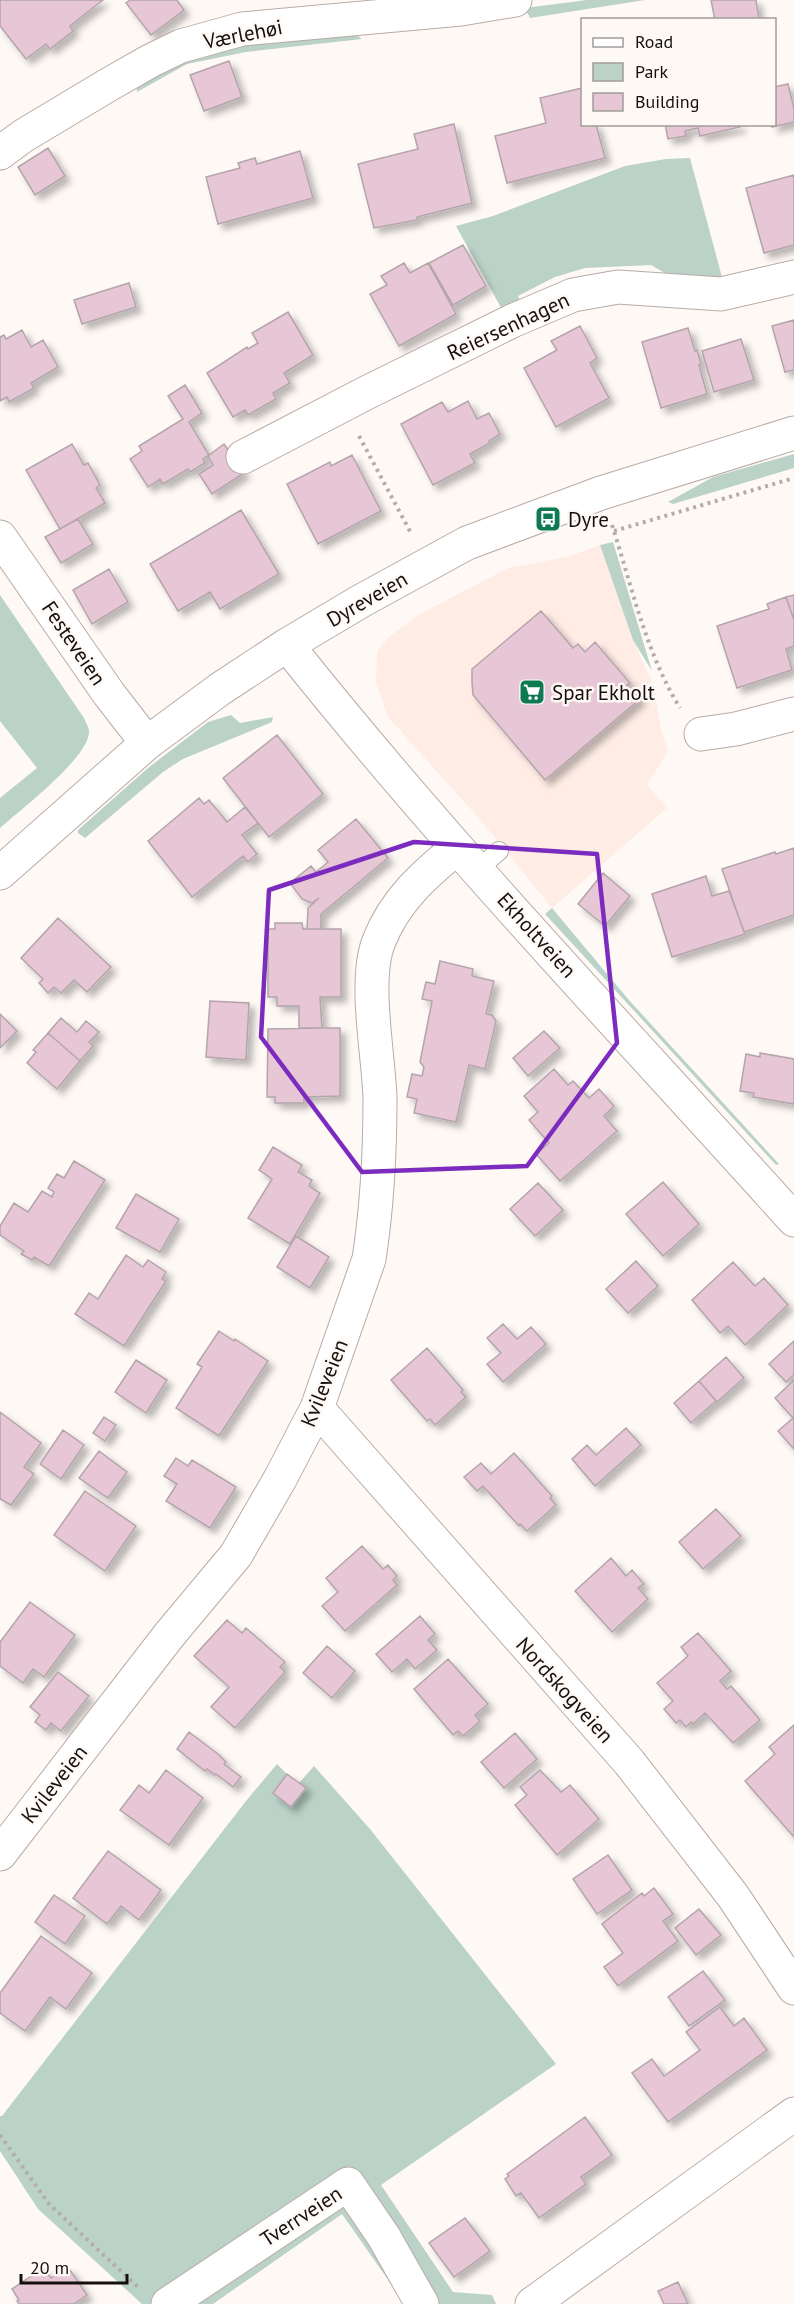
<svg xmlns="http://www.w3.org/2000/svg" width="794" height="2304" viewBox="0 0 794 2304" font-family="'PT Sans',sans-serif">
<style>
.built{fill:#feece5}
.green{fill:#bad2c7}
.building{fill:#e7c6d5;stroke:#b3a5ab;stroke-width:1.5;filter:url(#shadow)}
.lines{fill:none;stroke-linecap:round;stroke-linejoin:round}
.service-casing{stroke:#b9aba6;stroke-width:20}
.minor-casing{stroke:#b9aba6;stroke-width:35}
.tertiary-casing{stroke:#b9aba6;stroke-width:35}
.secondary-casing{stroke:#b9aba6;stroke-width:35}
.path{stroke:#b2adaa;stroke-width:4;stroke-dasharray:3 4.5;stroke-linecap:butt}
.service{stroke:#fff;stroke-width:18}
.minor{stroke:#fff;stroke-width:33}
.tertiary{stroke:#fff;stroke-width:33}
.secondary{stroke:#fff;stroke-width:33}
.marked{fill:none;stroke:#7b2cbf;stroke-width:4.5;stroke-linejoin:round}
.labels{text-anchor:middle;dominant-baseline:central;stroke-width:5;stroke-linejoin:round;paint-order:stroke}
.street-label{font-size:21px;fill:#14100e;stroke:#fff9f6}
.poi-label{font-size:21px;fill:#14100e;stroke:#fff9f6;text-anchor:start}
</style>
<defs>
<filter id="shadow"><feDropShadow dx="5.5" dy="5.5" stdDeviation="3" flood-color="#0004"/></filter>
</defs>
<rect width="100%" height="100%" fill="#fff9f6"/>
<path class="built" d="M600 545 633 640 655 689 660 726 668 751 647 785 667 808 552 908 483 823 388 717 376 683 377 651 390 636 418 615 508 568 567 557Z"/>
<path class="green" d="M587 0H645L530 18 525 8Z
M350 30 362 39 246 52 187 64 137 92 136 83 223 42Z
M690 158 723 281 670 276 651 265 585 268 555 277 518 296 521 304 504 313 456 226 493 216 625 166 666 159Z
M794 454V468L673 504 668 502 713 477Z
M613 542 652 671 633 640 600 545Z
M0 595 84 718C85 722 89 727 89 731 91 756 19 811 0 828V798L37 768 0 721Z
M231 715 240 723 273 717 272 722 183 759 163 772 85 838 78 833V830L148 768 208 722Z
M552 908 628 999 779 1164 776 1165 545 914Z
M277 1764 287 1774 273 1793 291 1807 305 1788 299 1783 314 1766 370 1829 556 2064 381 2185 453 2292 492 2295 496 2304H439L396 2246 349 2178 156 2304H142L38 2209 0 2151V2116H2L246 1801Z
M342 2198 405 2304 342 2214 213 2304H186Z"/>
<path class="building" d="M0 0H103L70 26 73 31 50 49 46 44 26 59 0 26Z
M130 0H177L184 10 151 35 126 3Z
M711 0H756L759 20H715Z
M229 61 242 97 204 111 190 75Z
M788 84 794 109V122L772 127V124H774V87Z
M582 88V124H596L605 158 507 183 495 136 546 123 540 98Z
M454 124 472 203 417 217V220L374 228 358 164 418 149 414 134Z
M665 124H740V127L700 136 698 128 685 131 686 136 668 139Z
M48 148 65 176 35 195 18 167Z
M300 151 313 198 218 224 206 177 240 168 238 163 255 158 257 164Z
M794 175V245L764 253 746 188Z
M463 245 486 286 453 305 429 263Z
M404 263 410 273 428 263 456 314 399 346 370 294 387 285 381 276Z
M129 283 136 307 82 324 74 300Z
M288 312 313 355 284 373 290 383 273 393 276 399 248 415 245 410 233 417 207 373 247 347 248 349 258 343 252 333Z
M794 320V370L785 372 772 326Z
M580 326 597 358 590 363 609 398 556 427 524 368 557 350 551 341Z
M688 328 695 351 697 350 701 364 699 365 707 394 661 408 642 342Z
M22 330 31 347 43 340 58 367 31 383 34 388 9 402 7 397 0 401V337L4 335 6 339Z
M741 339 754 380 714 392 702 351Z
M185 385 202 413 189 422 209 455 203 459 205 463 190 472 188 469 163 484 160 479 148 487 130 459 142 451 139 446 183 419 168 396Z
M468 401 477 419 489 413 500 434 489 441 490 443 470 454 475 463 433 485 401 424 442 402 448 412Z
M72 444 84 465 88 463 100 485 96 488 105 503 60 529 26 470Z
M224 444 244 473 212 494 199 474 213 465 208 456Z
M352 455 381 511 318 544 287 484 330 462 331 466Z
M241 510 279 574 220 609 210 592 178 611 150 564Z
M78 519 93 544 61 563 45 537Z
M109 569 128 602 92 624 73 590Z
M794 595V620L786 597Z
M786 597 794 620V646L786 649 792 670 737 688 717 626 769 609 767 604Z
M541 611 573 648 578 644 585 652 595 642 630 683 627 685 640 699 545 780 473 695 472 682V669Z
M277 735 323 794 269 837 223 778Z
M199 798 204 804 209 800 227 822 245 807 258 823 242 835 257 854 248 862 243 856 192 897 148 841Z
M356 819 388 858 321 914V929H307L308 908 319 898 312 903 302 899 290 883 311 866 316 872 328 862 318 850Z
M794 848V915L744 932 722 869 775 852 776 854Z
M603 873 630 896 605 926 578 904Z
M706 876 712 896 729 891 745 934 672 957 652 894Z
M58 918 111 967 87 992 74 980 61 993 54 987 48 993 39 983 43 979 21 958Z
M275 923H302L303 929H341V997H320L322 1028H299V1006H277V997H268V929H275Z
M440 961 473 969 472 976 494 981 486 1014 492 1015 496 1021 485 1069 469 1065 456 1122 414 1113 417 1099 407 1097 412 1074 422 1076 424 1067 420 1062 432 1001 422 999 426 982 435 984Z
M210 1001 249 1003 246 1060 206 1057Z
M0 1014 17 1031 0 1048Z
M61 1018 77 1032 86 1021 99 1032 89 1042 93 1046 80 1061 48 1033Z
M322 1028H340V1096L304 1097V1103H275V1097H267L268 1029Z
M544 1031 560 1048 528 1076 513 1058Z
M48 1033 80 1061 57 1089 27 1063 36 1052 33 1050Z
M760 1053 794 1059V1104L753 1097 754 1093 740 1091 746 1054 760 1057Z
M554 1069 568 1085 573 1081 589 1098 599 1089 614 1106 604 1116 617 1131 560 1181 536 1154 549 1143 529 1120 538 1112 524 1096Z
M273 1147 302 1165 298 1172 312 1180 309 1186 320 1193 290 1244 248 1218 272 1179 259 1170Z
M74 1161 105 1180 49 1266 34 1257 32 1260 21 1254 24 1251 0 1235V1226L14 1203 28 1212 42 1191 52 1197 54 1192 48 1188 57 1174 64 1178Z
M663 1182 699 1224 663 1256 626 1214Z
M538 1183 563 1210 535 1236 510 1209Z
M136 1194 179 1219 160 1252 116 1228Z
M296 1236 329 1257 310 1288 277 1267Z
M126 1255 143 1267 148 1260 166 1272 162 1279 166 1281 124 1346 75 1314 89 1293 98 1299Z
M636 1261 658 1286 628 1313 606 1289Z
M733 1262 755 1286 764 1278 788 1305 745 1345 728 1326 720 1333 692 1300Z
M503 1324 517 1339 531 1327 546 1344 503 1382 487 1364 501 1353 487 1338Z
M219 1331 234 1341 235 1339 268 1361 219 1436 176 1408 202 1367 197 1364Z
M794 1341V1375L786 1382 769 1364Z
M427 1348 463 1390 461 1392 466 1397 435 1425 430 1419 427 1421 391 1380Z
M726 1357 744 1378 717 1402 699 1381Z
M136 1360 167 1380 146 1413 115 1392Z
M794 1380V1449L778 1431 793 1418 775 1398Z
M699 1381 716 1401 691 1423 674 1403Z
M0 1412 41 1443 24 1467 34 1474 11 1505 0 1499Z
M104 1417 116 1425 105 1441 93 1433Z
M626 1428 641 1445 595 1486 572 1459 587 1445 596 1455Z
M63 1430 84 1445 61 1479 40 1464Z
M99 1451 127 1472 108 1498 79 1478Z
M514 1453 552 1496 550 1498 556 1505 527 1531 520 1524 519 1526 483 1486 477 1491 464 1477 481 1463 491 1474Z
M176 1458 188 1466 192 1460 236 1487 210 1528 166 1501 177 1484 164 1476Z
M85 1491 136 1526 105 1571 54 1535Z
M716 1509 741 1536 703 1569 679 1542Z
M362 1546 383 1569 388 1565 397 1576 393 1580 397 1585 345 1631 322 1606 338 1592 326 1578Z
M611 1558 626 1576 632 1570 644 1584 638 1588 648 1599 612 1632 575 1591Z
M30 1602 75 1635 44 1677 33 1669 23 1683 0 1666V1642Z
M420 1616 435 1634 428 1640 437 1650 415 1669 407 1659 392 1672 376 1654Z
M227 1620 242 1633 246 1628 285 1662 280 1667 285 1672 235 1728 211 1707 229 1687 194 1656Z
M698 1633 731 1671 720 1681 727 1689 731 1686 760 1720 733 1743 705 1713 693 1724 691 1722 686 1727 680 1720 676 1723 664 1709 673 1701 657 1683 688 1656 681 1647Z
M327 1646 355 1671 332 1698 303 1673Z
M448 1659 488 1704 475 1715 480 1721 463 1736 458 1731 453 1735 414 1689Z
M58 1672 89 1696 61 1731 51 1723 46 1730 35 1722 40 1715 30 1707Z
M794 1725V1837L745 1781 775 1754 769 1747Z
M189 1732 218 1754 226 1762 224 1764 241 1777 233 1787 216 1774 215 1775 207 1769 205 1771 177 1749Z
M515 1733 537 1759 504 1788 481 1762Z
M166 1770 203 1798 169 1845 120 1810 139 1785 149 1793Z
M540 1770 561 1792 570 1785 599 1819 557 1855 515 1805 527 1795 520 1787Z
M287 1774 306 1788 291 1807 273 1793Z
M108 1851 161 1890 139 1920 121 1906 107 1924 73 1898Z
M608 1855 632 1890 597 1914 573 1879Z
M654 1888 673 1914 663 1921 678 1941 618 1986 604 1967 623 1953 602 1924 642 1893 644 1896Z
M54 1895 85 1916 65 1944 35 1922Z
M699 1909 721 1935 696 1955 675 1928Z
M41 1936 92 1973 66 2009 50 1997 25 2031 0 2013V1993Z
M703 1971 725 2000 689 2026 668 1997Z
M720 2007 734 2026 744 2018 767 2050 668 2122 632 2073 652 2059 664 2076 700 2050 686 2032Z
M585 2117 612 2155 581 2177 586 2184 539 2218 521 2193 516 2196 505 2179 509 2176 507 2174Z
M465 2218 490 2251 454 2277 429 2243Z
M68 2267 87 2295 74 2304H19L17 2301 19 2300 12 2289 43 2268 51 2278Z
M678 2282 688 2304H664L658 2291Z"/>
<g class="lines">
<g class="service-casing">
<path id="service" d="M477 870 499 851"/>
</g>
<g class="minor-casing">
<path id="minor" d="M0 153 23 136 108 85 150 61 181 46 242 29 461 9 515 0
M243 457 366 393 512 321 573 295 618 287 721 294 794 277
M0 537 109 694 147 743
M701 734 736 729 794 714
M317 1408 629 1762 733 1896 794 1988
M0 1854 170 1634 236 1555 280 1479 317 1408 369 1259C377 1207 380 1152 380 1099 379 1056 363 980 379 941 395 900 425 874 457 848
M168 2304 348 2184 384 2237 422 2304
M532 2304 794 2114"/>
</g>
<g class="tertiary-casing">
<path id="tertiary" d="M287 645C446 845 623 1030 794 1220"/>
</g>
<g class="secondary-casing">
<path id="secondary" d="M0 873 147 743 220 689 287 645 361 601 467 543 601 493 794 433"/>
</g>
<path class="path" d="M359 436 412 535
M612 525C632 587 646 653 680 708
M614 531 794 478
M0 2135 49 2204 138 2287"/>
<use href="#service" class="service"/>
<use href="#minor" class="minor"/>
<use href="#tertiary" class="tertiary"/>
<use href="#secondary" class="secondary"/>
</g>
<path class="marked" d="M414 842 597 854 617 1043 527 1166 362 1172 261 1037 269 890Z"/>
<defs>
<g id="bus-square" transform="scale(1.35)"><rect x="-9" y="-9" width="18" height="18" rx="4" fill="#0d7a54" stroke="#fff9f6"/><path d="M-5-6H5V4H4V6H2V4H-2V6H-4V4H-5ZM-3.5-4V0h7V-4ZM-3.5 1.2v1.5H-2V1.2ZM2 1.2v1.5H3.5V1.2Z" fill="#fff"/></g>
<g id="supermarket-square" transform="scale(1.35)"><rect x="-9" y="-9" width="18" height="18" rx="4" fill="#0d7a54" stroke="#fff9f6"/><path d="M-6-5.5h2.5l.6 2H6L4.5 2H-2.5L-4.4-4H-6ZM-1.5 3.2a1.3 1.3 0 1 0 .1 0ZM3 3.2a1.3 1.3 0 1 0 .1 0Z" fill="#fff"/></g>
</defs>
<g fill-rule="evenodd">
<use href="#bus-square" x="548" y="519"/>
<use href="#supermarket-square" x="532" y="692"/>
</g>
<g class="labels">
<g class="street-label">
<text transform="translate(243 34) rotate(-11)">Værlehøi</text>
<text transform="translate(508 326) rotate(-25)">Reiersenhagen</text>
<text transform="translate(367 599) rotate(-30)">Dyreveien</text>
<text transform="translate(74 643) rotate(56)">Festeveien</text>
<text transform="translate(537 935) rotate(48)">Ekholtveien</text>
<text transform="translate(324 1383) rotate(-68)">Kvileveien</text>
<text transform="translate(565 1690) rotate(48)">Nordskogveien</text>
<text transform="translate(54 1784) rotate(-52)">Kvileveien</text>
<text transform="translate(301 2216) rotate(-33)">Tverrveien</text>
</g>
<g class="poi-label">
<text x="568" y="519">Dyre</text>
<text x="552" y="692">Spar Ekholt</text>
</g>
</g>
<rect x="581" y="18" width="195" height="108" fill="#fff9f6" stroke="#a19c99" stroke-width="1.5"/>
<rect x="593" y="38" width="30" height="9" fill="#ffffff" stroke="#a19c99" stroke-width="1.5"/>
<text x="635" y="48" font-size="18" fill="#14100e">Road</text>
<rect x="593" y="63" width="30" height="18" fill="#bad2c7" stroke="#a19c99" stroke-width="1.5"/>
<text x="635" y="78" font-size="18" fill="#14100e">Park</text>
<rect x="593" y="93" width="30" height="18" fill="#e7c6d5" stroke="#a19c99" stroke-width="1.5"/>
<text x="635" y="108" font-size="18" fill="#14100e">Building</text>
<path d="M21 2274v9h106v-9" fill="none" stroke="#14100e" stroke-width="3"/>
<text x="30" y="2274" font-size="18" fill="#14100e" stroke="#fff9f6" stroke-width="4.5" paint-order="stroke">20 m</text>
</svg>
